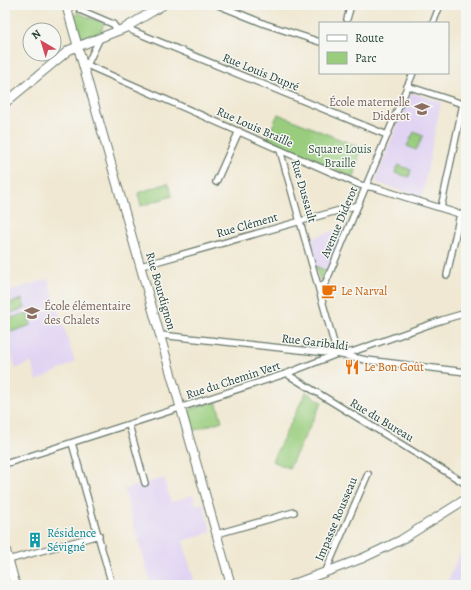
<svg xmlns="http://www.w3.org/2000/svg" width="471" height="590" viewBox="0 0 471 590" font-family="Alegreya,serif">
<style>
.built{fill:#e1d4f3}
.green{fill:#99cd7d;stroke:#5c8558}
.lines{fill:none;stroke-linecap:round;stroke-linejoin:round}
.street-casing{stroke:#68796b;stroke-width:8}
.secondary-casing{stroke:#68796b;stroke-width:10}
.primary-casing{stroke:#68796b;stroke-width:11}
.street{stroke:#fff;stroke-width:5.5}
.secondary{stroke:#fff;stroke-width:8}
.primary{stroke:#fff;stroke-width:9}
.labels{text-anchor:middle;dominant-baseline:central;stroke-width:3;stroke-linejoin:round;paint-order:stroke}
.street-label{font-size:12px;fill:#1f3d34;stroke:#f6f6f2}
.education-label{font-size:12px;fill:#785e54;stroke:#f6f6f2;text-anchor:end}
.park-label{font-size:12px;fill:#375a43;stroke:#f6f6f2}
.food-label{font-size:12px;fill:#c56008;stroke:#f6f6f2;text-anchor:start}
.culture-label{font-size:12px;fill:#0d838f;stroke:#f6f6f2;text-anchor:start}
</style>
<rect width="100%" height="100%" fill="#f6f6f2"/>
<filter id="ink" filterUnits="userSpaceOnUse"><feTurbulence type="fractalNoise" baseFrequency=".025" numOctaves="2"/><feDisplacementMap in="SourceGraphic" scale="8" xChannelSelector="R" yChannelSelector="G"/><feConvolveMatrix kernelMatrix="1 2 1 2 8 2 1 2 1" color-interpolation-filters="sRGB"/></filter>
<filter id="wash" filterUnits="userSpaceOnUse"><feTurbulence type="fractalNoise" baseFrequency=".012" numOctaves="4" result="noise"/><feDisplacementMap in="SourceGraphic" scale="16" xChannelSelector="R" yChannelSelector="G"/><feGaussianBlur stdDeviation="0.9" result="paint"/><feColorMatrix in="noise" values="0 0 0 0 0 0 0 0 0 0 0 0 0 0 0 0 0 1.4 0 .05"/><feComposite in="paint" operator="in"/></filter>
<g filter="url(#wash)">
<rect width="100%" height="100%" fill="#f0e8d2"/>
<path class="built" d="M413 93 441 102 422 196 377 183 375 180 410 94Z
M344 228 327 271 315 266 308 239Z
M48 279 75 362 37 381 31 362 16 369 5 333V293Z
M164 478 171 502 193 495 196 505 203 503 211 532 183 541 195 585H151L124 489Z
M466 539V585H446Z"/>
<path class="green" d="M78 13 104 23 101 32 83 38 80 34 74 16Z
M278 114 361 148 354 178 267 139Z
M414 132 423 136 416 150 407 146Z
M398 165 411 170 409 177 395 173Z
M168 183 172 196 141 206 138 193Z
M315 266 327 271 321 282Z
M22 299 25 308 5 315V305Z
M27 313 31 325 8 333 5 320Z
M306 392 322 402 289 468 272 461Z
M216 401 222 421 192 431 187 415 191 409Z"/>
</g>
<g filter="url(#ink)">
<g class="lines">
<g class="street-casing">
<path id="street" d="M218 5 265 24 320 42
M80 10 113 24 118 31
M347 19 351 5
M433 23 440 5
M128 27 133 31 387 135
M87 65 100 38
M83 66 87 65 360 185 376 188 466 216
M407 86 466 105
M280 150 337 354
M216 182 239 131
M441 208 463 104
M141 266 358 205
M447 275 460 214
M319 289 326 282 413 73
M160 335 337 354 366 360 466 372
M288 373 290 376 466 484
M129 425 145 483
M72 443 112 585
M5 464 288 373 337 354 352 352 442 320 466 313
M217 534 294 512
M8 560 99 535
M325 573 368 474"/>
</g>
<g class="secondary-casing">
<path id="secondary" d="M66 5 231 585
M5 103 69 50 125 28 163 5
M291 585 363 558 401 540 466 499"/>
</g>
<g class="primary-casing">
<path id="primary" d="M5 549 15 585"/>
</g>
<use href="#street" class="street"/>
<use href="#secondary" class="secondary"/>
<use href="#primary" class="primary"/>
</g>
</g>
<defs>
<g id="school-bare" transform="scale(1.2)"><path d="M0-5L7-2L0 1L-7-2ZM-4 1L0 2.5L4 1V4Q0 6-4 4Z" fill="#8d6e63" stroke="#f6f6f2" stroke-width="2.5" paint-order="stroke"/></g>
<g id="cafe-bare" transform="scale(1.2)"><path d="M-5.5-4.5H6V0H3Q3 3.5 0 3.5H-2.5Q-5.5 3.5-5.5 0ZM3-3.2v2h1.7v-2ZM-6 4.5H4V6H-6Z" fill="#e8710a" stroke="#f6f6f2" stroke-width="2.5" paint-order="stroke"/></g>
<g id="restaurant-bare" transform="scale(1.2)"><path d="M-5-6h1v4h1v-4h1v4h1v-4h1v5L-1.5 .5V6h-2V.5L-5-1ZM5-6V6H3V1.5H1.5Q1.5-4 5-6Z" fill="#e8710a" stroke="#f6f6f2" stroke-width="2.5" paint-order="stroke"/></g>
<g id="building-bare" transform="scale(1.2)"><path d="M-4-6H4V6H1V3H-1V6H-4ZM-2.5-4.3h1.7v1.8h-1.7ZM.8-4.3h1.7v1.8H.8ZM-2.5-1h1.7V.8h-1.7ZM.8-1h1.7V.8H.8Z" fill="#0f9aa8" stroke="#f6f6f2" stroke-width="2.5" paint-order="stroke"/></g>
</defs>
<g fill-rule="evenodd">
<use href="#school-bare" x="422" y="109"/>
<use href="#cafe-bare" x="329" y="291"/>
<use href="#school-bare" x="32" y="313"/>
<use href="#restaurant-bare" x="352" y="367"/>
<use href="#building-bare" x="35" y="540"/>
</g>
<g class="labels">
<g class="street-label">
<text transform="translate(261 72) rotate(22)">Rue Louis Dupré</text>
<text transform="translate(255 127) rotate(24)">Rue Louis Braille</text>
<text transform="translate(304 191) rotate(74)">Rue Dussault</text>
<text transform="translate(339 222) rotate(-67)">Avenue Diderot</text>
<text transform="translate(247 225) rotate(-16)">Rue Clément</text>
<text transform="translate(161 291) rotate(74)">Rue Bourdignon</text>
<text transform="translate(315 342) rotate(7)">Rue Garibaldi</text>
<text transform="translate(233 380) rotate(-18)">Rue du Chemin Vert</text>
<text transform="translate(382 420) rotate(31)">Rue du Bureau</text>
<text transform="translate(336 519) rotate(-67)">Impasse Rousseau</text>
</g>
<g class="education-label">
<text x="410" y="102">École maternelle<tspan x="410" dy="14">Diderot</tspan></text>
<text x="44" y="306" text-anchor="start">École élémentaire<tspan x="44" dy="14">des Chalets</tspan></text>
</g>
<g class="park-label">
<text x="340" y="149">Square Louis<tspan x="340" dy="14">Braille</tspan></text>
</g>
<g class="food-label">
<text x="341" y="291">Le Narval</text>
<text x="364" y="367">Le Bon Goût</text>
</g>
<g class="culture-label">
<text x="47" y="533">Résidence<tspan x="47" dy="14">Sévigné</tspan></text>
</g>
</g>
<rect width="471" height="590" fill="none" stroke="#f6f6f2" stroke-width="20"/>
<rect x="319" y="22" width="130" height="52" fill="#f6f6f2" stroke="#a0aca6"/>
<rect x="327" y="35" width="20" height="6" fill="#ffffff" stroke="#a0aca6"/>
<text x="355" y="42" font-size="12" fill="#1f3d34">Route</text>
<rect x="327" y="52" width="20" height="12" fill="#99cd7d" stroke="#a0aca6"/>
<text x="355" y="62" font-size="12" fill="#1f3d34">Parc</text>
<g transform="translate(42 42) rotate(322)"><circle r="19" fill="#f6f6f2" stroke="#a0aca6"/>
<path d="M0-3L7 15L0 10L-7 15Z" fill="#d1495b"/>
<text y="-6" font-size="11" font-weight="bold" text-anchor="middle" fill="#1f3d34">N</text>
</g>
</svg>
